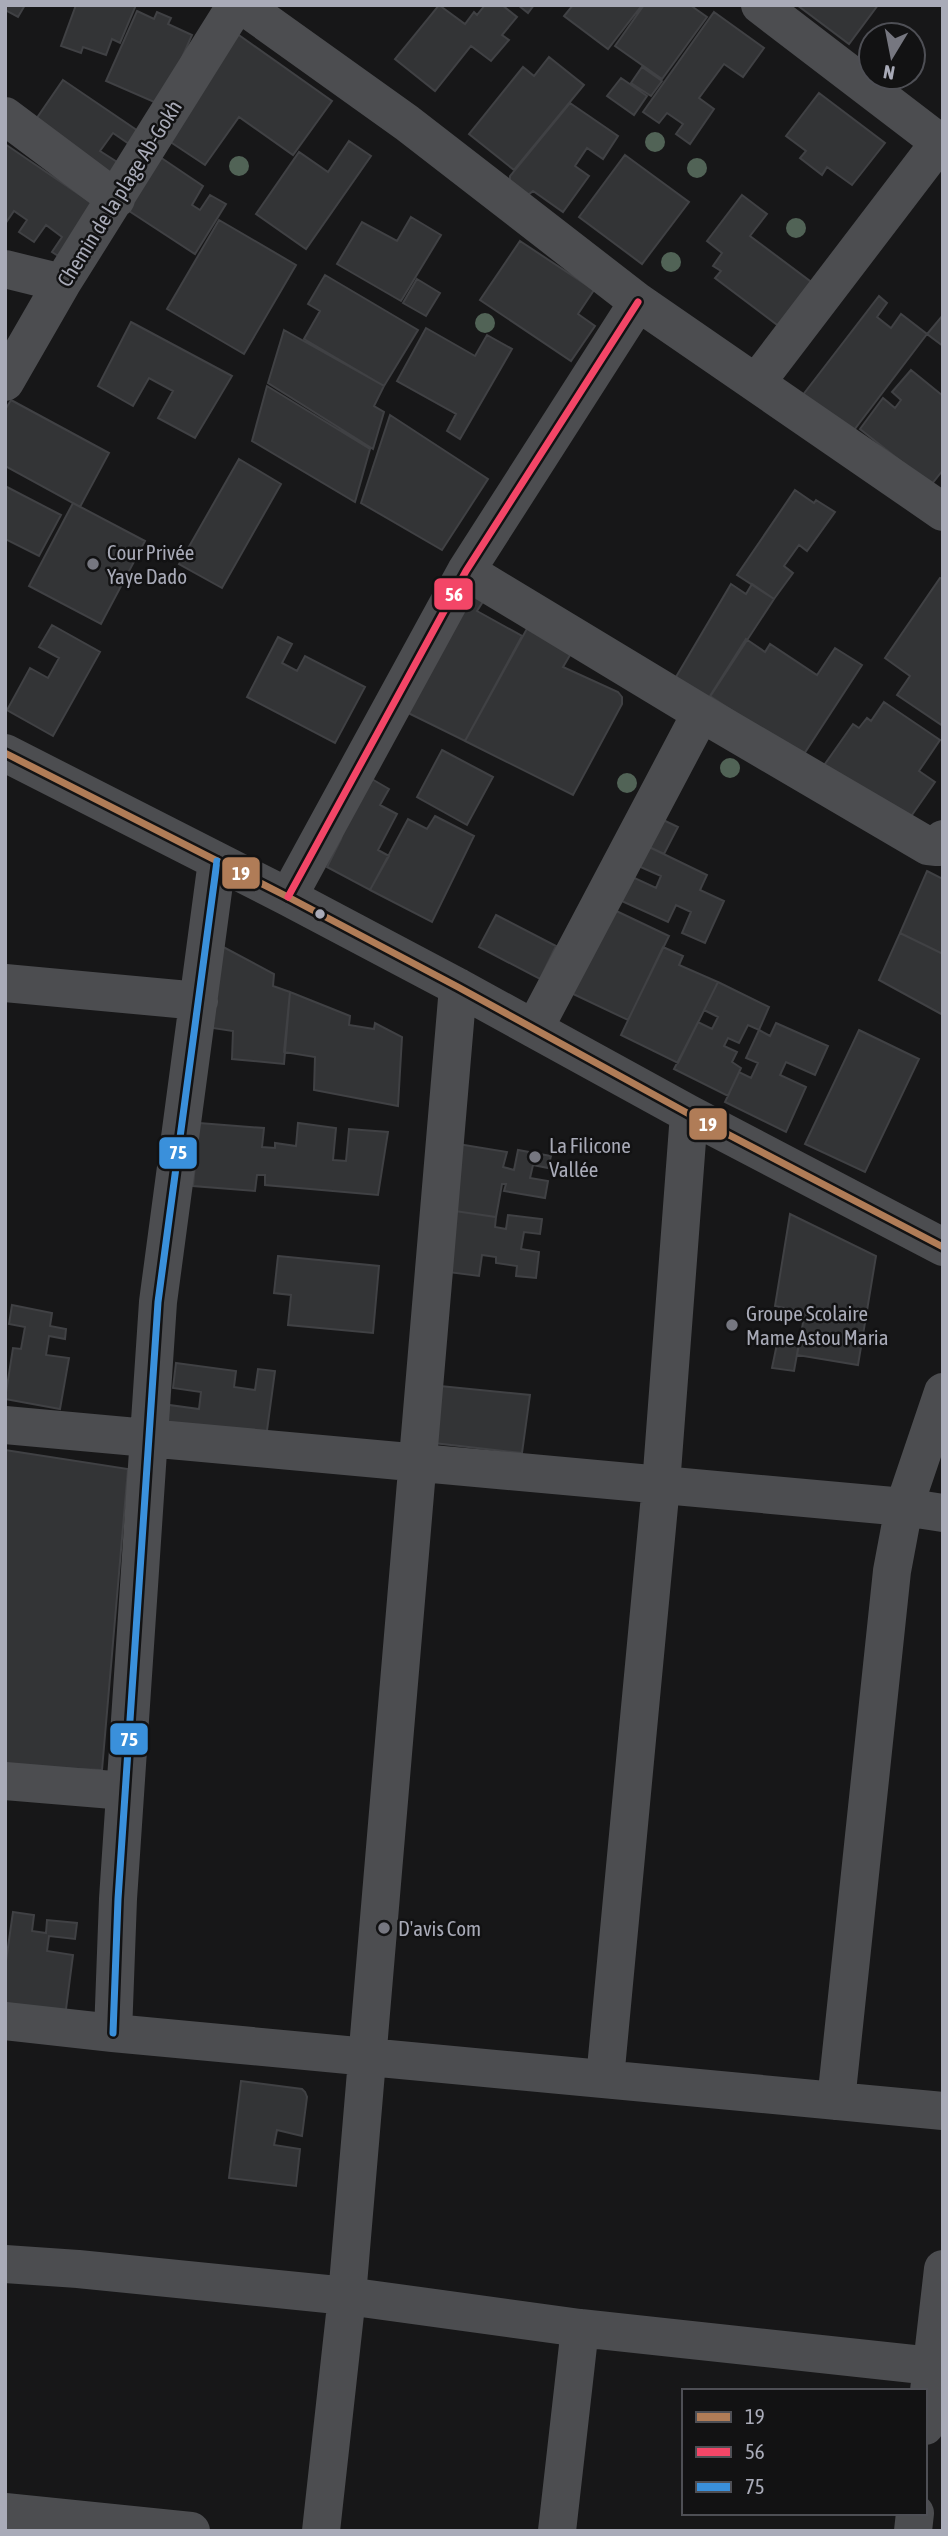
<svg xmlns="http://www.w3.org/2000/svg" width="948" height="2536" viewBox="0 0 948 2536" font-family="'Asap Condensed',sans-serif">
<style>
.building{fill:#333436;stroke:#404144;stroke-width:2}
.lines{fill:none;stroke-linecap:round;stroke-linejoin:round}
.minor{stroke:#4c4d50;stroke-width:38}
.bus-1-casing{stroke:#121213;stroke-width:12}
.bus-2-casing{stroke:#121213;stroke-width:12}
.bus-3-casing{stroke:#121213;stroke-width:12}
.bus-1{stroke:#b07c57;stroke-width:7}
.bus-2{stroke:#f34667;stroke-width:7}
.bus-3{stroke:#3a90db;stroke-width:7}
.tree{fill:#516356}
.poi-dot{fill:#767780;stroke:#121213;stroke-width:2.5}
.bus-dot{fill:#a9abb8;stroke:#121213;stroke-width:2.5}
.labels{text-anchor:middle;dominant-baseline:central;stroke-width:5;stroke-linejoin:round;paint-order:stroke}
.street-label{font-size:21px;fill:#a9abb8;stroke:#121213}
.poi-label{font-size:21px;fill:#a9abb8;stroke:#121213;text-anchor:start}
.line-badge{stroke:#121213;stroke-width:2.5}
.badge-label{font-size:19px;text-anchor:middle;font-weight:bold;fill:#fff}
</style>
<rect width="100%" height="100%" fill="#171718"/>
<path class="building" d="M5 5H25L18 17 5 10Z
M76 5H136L120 43 112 39 106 55 83 47 81 53 61 46Z
M439 5 465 24 474 12 477 15 485 5H502L517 17 502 35 509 40 491 61 471 46 435 91 395 59Z
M518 5H534L528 13Z
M573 5H642L608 49 564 16Z
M644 5H690L707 17 662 79 615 46Z
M797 5H878L849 44Z
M137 11 154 19 157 12 171 18 168 24 192 35 161 105 106 81Z
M714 12 764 48 743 77 724 64 699 98 714 109 690 144 676 134 683 124 667 113 659 123 643 112Z
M236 33 332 101 293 155 239 117 205 165 163 137Z
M549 57 584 85 514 170 469 134 523 67 534 76Z
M642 67 662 81 651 96 631 83Z
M621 78 647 96 634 115 607 96Z
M63 80 144 135 135 148 113 133 100 151 125 167 115 181 32 125Z
M819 93 885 143 852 185 827 167 822 175 800 158 806 151 786 136Z
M570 103 618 136 603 159 587 148 575 166 589 176 563 212 533 191 528 195 510 186V176Z
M349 141 371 156 306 249 256 214 299 152 328 172Z
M5 144 99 208 63 259 52 252 62 237 46 225 34 242 19 232 27 220 14 211 5 224Z
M157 155 203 186 192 205 200 210 210 195 226 204 195 254 126 209Z
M625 155 689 202 642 264 579 217Z
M742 195 767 214 750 236 814 284 780 327 715 278 721 271 713 266 722 253 707 241Z
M411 217 441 235 401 301 337 264 362 222 397 241Z
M219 220 296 265 244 354 167 309Z
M520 241 594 290 578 314 595 326 571 361 480 300Z
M325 275 418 330 384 386 304 339 320 311 308 304Z
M417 279 440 293 426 316 403 303Z
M879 296 887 303 877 317 891 328 901 314 927 334 851 434 802 396Z
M943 315V346L927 334Z
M131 322 232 376 195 438 158 418 173 391 149 378 133 406 98 386Z
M426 328 475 356 487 335 512 349 460 439 447 431 456 414 397 381Z
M284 330 384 386 374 406 384 412 373 449 268 383Z
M911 370 943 396V470L931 485 860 429 883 398 895 408 901 400 892 392Z
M267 386 370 449 355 502 252 441Z
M11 400 109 453 80 507 5 466V410Z
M390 415 488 479 442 550 361 503Z
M239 459 281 484 222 588 179 564Z
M5 486 61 515 39 556 5 539Z
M795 490 814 503 816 500 835 512 807 551 799 545 784 566 793 573 774 599 737 575Z
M73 503 145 541 101 624 29 586Z
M940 578 943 579V726L897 695 910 676 885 658Z
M731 584 746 594 752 584 774 599 706 703 673 682Z
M462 586 484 600 477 611 522 636 465 741 396 707Z
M52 625 100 652 53 736 7 710 30 668 48 678 59 658 39 647Z
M529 625 573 650 563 667 618 692 622 697V704L573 795 465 741Z
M278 637 292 644 282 663 297 671 305 656 365 687 335 743 247 697Z
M746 639 765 652 770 644 817 675 835 648 862 665 802 757 710 696Z
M884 702 940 740 919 771 935 782 905 825 820 771 853 724 859 728 867 718 871 721Z
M442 750 493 777 467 825 417 797Z
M358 771 389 789 380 805 397 814 378 850 389 856 370 890 327 867 341 839Z
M435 816 474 836 432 922 370 890 408 819 427 829Z
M659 818 678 827 664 854 645 845Z
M645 845 707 875 700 890 724 901 705 943 682 933 691 912 676 905 668 922 615 898 626 874 656 888 661 876 636 865Z
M927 871 943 879V954L900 933Z
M610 908 669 936 628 1020 571 993Z
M496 915 556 946 540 979 479 947Z
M900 933 943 954V1015L879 980Z
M212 941 274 974 273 986 290 992 284 1064 232 1059 233 1031 206 1027Z
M663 947 683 956 679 965 718 982 678 1063 621 1035Z
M718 982 769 1007 759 1030 748 1025 739 1043 728 1038 724 1046 737 1052 732 1062 741 1068 728 1096 674 1069 698 1022 712 1029 718 1017 704 1010Z
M290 992 350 1016 349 1025 374 1029 375 1023 402 1037 398 1106 314 1090 315 1057 284 1052Z
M776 1023 828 1046 815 1075 786 1062 780 1075 806 1087 786 1132 725 1102 739 1072 751 1078 758 1063 746 1058 759 1030 770 1036Z
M859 1030 919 1059 865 1172 805 1144Z
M199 1123 264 1128 262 1147 275 1148V1143L296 1146 298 1123 336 1128 333 1160 346 1161 349 1129 388 1132 378 1195 265 1185V1175H257L255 1191 193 1186Z
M458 1144 507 1152 503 1167 514 1170 518 1150 551 1156 548 1168 533 1165 530 1178 548 1181 545 1198 504 1191 506 1184H502L496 1217 448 1210Z
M448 1210 496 1217 495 1227 506 1229 508 1215 542 1219 540 1234 524 1232 521 1249 539 1252 536 1278 516 1276 517 1266 496 1263V1257L482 1255 479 1276 440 1271Z
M790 1214 876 1256 858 1365 797 1355 805 1312 775 1306Z
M278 1256 379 1266 373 1333 288 1325 291 1295 274 1293Z
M12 1305 52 1313 50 1326 66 1329 65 1339 49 1336 46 1355 69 1358 60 1409 5 1399 13 1348 21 1349 25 1327 9 1324Z
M778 1339 799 1343 794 1371 772 1368Z
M176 1363 236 1371 234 1387 255 1390 258 1369 275 1371 266 1438 167 1424 169 1405 199 1409 201 1392 173 1388Z
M440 1386 530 1395 522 1453 434 1443Z
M5 1450 128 1469 102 1770 5 1766Z
M13 1912 34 1915 32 1931 46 1933 47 1920 77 1923 75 1939 49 1936 47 1951 73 1955 65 2017 5 2010V1968Z
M241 2081 302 2089 305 2092 307 2097 302 2136 277 2130 274 2145 300 2149 296 2186 229 2178Z"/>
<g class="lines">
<path class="minor" d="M242 5 407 123 638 302 943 512
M760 5 943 145
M5 116 116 199
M5 269 62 283
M5 382 62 283 236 5
M756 383 939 143
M466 571 701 713 928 846 937 847 943 839
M5 753 288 897 458 987 689 1114 943 1247
M288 897 466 571 638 302
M5 983 199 1001
M534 1029 701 713
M5 1425 904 1507 943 1513
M5 1781 125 1791
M5 2021 113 2033 943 2111
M113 2033 118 1899 158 1302 217 861
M605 2079 661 1485 689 1114
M836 2101 892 1571 904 1507 943 1392
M5 2264 78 2269 347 2296 580 2328 932 2366
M925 2426 943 2269
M5 2512 191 2531
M321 2531 347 2296 458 987
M557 2531 580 2328
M913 2531 915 2513"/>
<g class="bus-1-casing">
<path id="bus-1" d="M5 753 288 897 458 987 689 1114 943 1247"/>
</g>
<g class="bus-2-casing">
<path id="bus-2" d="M288 897 466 571 638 302"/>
</g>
<g class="bus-3-casing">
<path id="bus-3" d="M113 2033 118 1899 158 1302 217 861"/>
</g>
<use href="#bus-1" class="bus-1"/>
<use href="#bus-2" class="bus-2"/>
<use href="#bus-3" class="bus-3"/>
</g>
<g class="tree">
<circle cx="655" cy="142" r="10"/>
<circle cx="239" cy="166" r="10"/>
<circle cx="697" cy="168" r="10"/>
<circle cx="796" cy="228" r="10"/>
<circle cx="671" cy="262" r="10"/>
<circle cx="485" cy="323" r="10"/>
<circle cx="730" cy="768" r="10"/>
<circle cx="627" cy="783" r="10"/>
</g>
<g class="poi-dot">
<circle cx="93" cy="564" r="7"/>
<circle cx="535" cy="1157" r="7"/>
<circle cx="732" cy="1325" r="7"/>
<circle cx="384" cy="1928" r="7"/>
</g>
<circle class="bus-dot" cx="320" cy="914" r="6"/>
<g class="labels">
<g class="street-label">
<text transform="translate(119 193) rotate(-58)">Chemin de la plage Ab-Gokh</text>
</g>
<g class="poi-label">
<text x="107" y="552">Cour Privée<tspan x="107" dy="24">Yaye Dado</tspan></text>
<text x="549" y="1145">La Filicone<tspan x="549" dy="24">Vallée</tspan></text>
<text x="746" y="1313">Groupe Scolaire<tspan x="746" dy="24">Mame Astou Maria</tspan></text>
<text x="398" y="1928">D'avis Com</text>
</g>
</g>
<g class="line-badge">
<rect x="433" y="577" width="41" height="34" rx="7" fill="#f34667"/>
<rect x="221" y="856" width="40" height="34" rx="7" fill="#b07c57"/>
<rect x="688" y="1107" width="40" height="34" rx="7" fill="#b07c57"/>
<rect x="158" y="1136" width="40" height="34" rx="7" fill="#3a90db"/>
<rect x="109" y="1722" width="40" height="34" rx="7" fill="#3a90db"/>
</g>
<g class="badge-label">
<text x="454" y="601">56</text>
<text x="241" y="880">19</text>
<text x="708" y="1131">19</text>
<text x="178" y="1159">75</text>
<text x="129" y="1746">75</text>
</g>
<rect width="948" height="2536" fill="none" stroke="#a9abb8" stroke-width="14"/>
<rect x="682" y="2389" width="245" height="126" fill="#121213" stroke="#4e4f55" stroke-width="2"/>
<rect x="696" y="2412" width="35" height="10" fill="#b07c57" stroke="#4e4f55" stroke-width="2"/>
<text x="745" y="2424" font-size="21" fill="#a9abb8">19</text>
<rect x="696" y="2447" width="35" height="10" fill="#f34667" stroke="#4e4f55" stroke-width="2"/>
<text x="745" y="2459" font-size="21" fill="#a9abb8">56</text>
<rect x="696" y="2482" width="35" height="10" fill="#3a90db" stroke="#4e4f55" stroke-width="2"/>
<text x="745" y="2494" font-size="21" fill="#a9abb8">75</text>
<g transform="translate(892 56) rotate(190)"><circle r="33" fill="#121213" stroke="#4e4f55" stroke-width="2"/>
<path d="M0-5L12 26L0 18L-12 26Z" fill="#767780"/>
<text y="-10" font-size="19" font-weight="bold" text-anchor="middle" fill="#a9abb8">N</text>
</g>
</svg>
